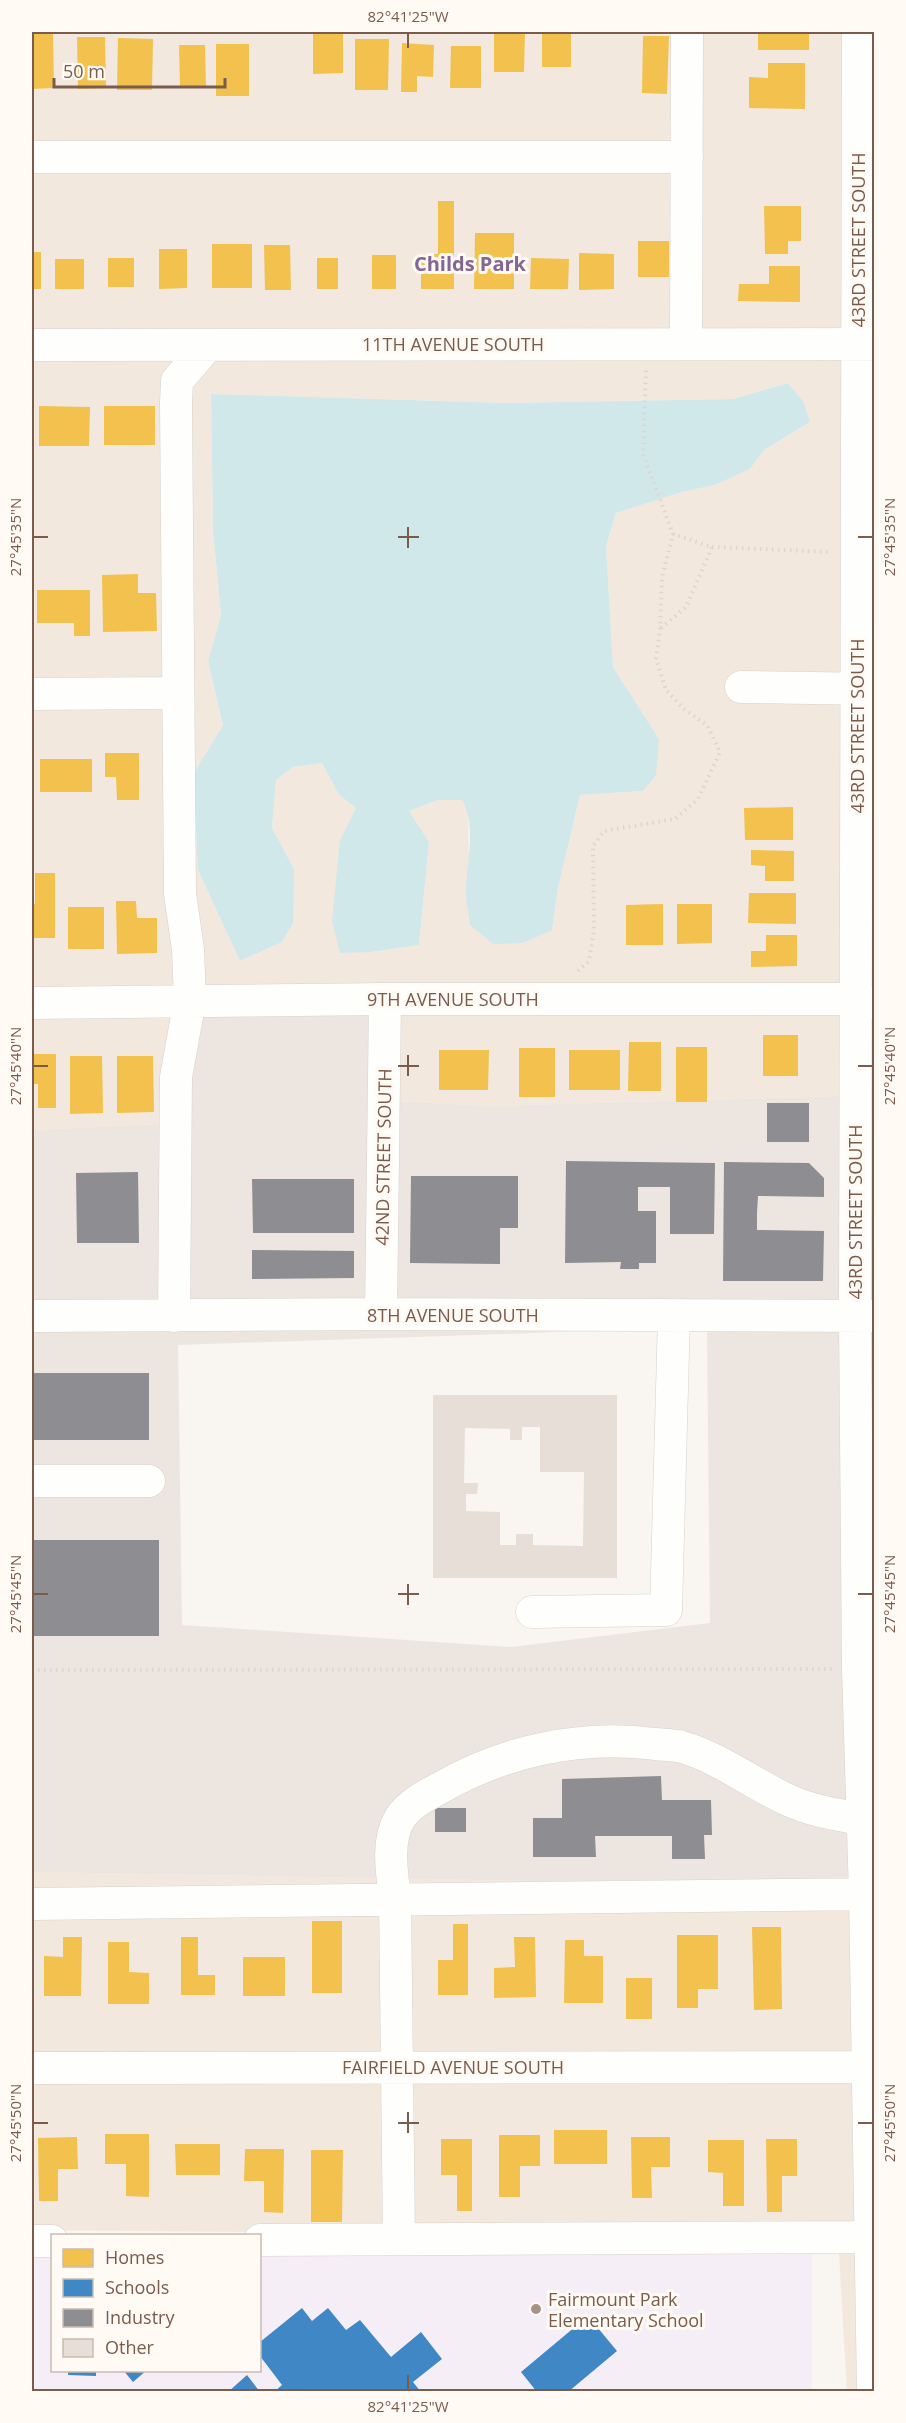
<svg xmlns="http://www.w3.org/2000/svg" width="906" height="2423" viewBox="0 0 906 2423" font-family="'Open Sans',sans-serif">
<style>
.residential{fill:#f2e8de;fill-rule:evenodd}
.industrial{fill:#ede5e0}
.education{fill:#f6eef6}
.water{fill:#d0e8ea}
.homes{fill:#f2c14e}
.schools{fill:#3f88c5}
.industry{fill:#8d8d92}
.building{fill:#e6ded7;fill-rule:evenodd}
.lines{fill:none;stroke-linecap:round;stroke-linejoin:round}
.minor-casing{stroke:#d7d1cb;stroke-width:33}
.path{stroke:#dcd5d0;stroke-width:4;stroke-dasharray:1.5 4.5;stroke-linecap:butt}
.minor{stroke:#fefefd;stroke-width:32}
.ticks{fill:none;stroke:#7a5c4d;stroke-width:2}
.poi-dot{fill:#a69286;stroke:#fffaf3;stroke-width:2}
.labels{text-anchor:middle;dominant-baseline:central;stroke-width:6;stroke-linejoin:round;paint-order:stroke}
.street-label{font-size:18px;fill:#7a5c4d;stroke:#fffaf3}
.poi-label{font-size:18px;fill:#7a5c4d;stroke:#fffaf3;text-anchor:start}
.neighbourhood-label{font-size:20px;font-weight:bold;fill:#846695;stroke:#fffaf3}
.neatline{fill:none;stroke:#7a5c4d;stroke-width:2}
.ticks-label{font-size:15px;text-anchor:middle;fill:#7a5c4d}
</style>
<rect width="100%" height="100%" fill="#f9f5f0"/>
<path class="residential" d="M32 32H846V330L32 331Z
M32 357H846L844 986 32 989ZM788 383 803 401 810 422 764 450 750 469 715 485 682 492 616 513 606 546 613 667 659 739 643 791 580 795 558 888 552 930 466 896 469 861 468 813 462 800H438L409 811 429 842 419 945 371 952H340L337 879 340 840 356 808 339 795 322 763 293 767 276 780 272 828 294 869 282 942 240 961 198 870 193 774 223 727 208 661 221 615 213 531 211 394 507 403 733 399Z
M870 357H874V675L869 676Z
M869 702H874V989L868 988Z
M397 1012H844L842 1096 490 1106 395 1101Z
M185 1014 181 1123 32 1130V1016Z
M32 1872 542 1881 853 1882 855 2054H32Z
M855 2080 861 2391H847L838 2237 411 2233 409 2081Z
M32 2081H386L387 2233 32 2230Z"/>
<path class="industrial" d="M373 1012 370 1301 32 1303V1130L181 1123 185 1014Z
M868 1015 874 1016V1303H867Z
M842 1096 844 1303 393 1301 395 1101 490 1106Z
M606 1329 534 1333 178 1345 182 1625 511 1647 710 1623 707 1329 844 1330 853 1882 542 1881 32 1872V1494H161V1468H32V1330Z
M867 1330H874V1655H870Z"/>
<path class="education" d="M32 2242H52V2370H260V2244L812 2247V2391L32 2392Z"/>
<path class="water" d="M788 383 803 401 810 422 764 450 750 469 715 485 682 492 616 513 606 546 613 667 659 739 656 775 643 791 580 795 558 888 552 930 523 943 493 944 470 925C469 916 467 906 466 897 465 865 478 829 462 800H438L409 811 429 842 419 945 371 952 340 953 332 921 340 840 356 808 339 795 322 763 293 767 276 780 272 828 294 869 293 923 282 942 240 961 198 870 193 774 223 726 208 661 221 615 213 531 211 394 507 403 733 399Z"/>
<path class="homes" d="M32 32H53L54 88 32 89Z
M494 32H525L524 72H494Z
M542 32H571V67H542Z
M758 32H809V50H758Z
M313 33H343V73L313 74Z
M643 36H669L667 94 642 93Z
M77 37H105L106 88 78 89Z
M118 38 153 39 152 90H117Z
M355 39H389L388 90H355Z
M402 43 434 45 433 77 417 76V92H401Z
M216 44H249V96H216Z
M179 45H205L206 87H180Z
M451 46H481V88H450Z
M768 63H805V109L749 108V77L768 78Z
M438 201H454V289H421V254H438Z
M764 206H801V241H788V254H765Z
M475 233H514V289H474Z
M638 241H669V277H638Z
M212 244H252V288H212Z
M264 245H290L291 290H265Z
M159 249H187V288L159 289Z
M32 252H41V289H32Z
M579 253 614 254V289L579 290Z
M372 255H396V289H372Z
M108 258H134V287H108Z
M317 258H338V289H317Z
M531 258 569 259 568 289H530Z
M55 259H84V289H55Z
M769 266H800V302L738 301 739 284H769Z
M39 406 90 407 89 446H39Z
M104 406H155V445H104Z
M138 574V593H156L157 631 103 632 102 575Z
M37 590H90V636H74V623H37Z
M105 753H139V800H117L116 777H105Z
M40 759H92V792H40Z
M793 807V840H745L744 808Z
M751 850 794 851V881H765V866L751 865Z
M35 873H55V938H32V904H35Z
M749 893H796V924L748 923Z
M116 901H136L137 918H157V953L117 954Z
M663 904V945H626V905Z
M677 904H712V943L677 944Z
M68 907H104V949H68Z
M766 935H797V966L751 967V951H766Z
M763 1035H798V1076H763Z
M629 1042H661V1091H628Z
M676 1047H707V1102H676Z
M519 1048H555V1097H519Z
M439 1050H489L488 1090H439Z
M569 1050H620V1090H569Z
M32 1054H56V1108H38V1084H32Z
M70 1056H102L103 1113 70 1114Z
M117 1056H153L154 1112 117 1113Z
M312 1921H342V1993H312Z
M453 1924H468V1995H438V1960H453Z
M752 1927H781L782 2009 754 2010Z
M677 1935H718V1989H698V2008H677Z
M63 1937H82L81 1996H44V1956L63 1957Z
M181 1937H198V1975H215V1995H181Z
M514 1937H535L536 1997 494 1998V1968L515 1967Z
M565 1940H584V1956H603V2003H564Z
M108 1942H129V1972L149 1973V2004H108Z
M243 1957H285V1996H243Z
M626 1978H652V2019H626Z
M554 2130H607V2164H554Z
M105 2134H149V2197L126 2196V2164H105Z
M499 2135H540V2166H520V2197H499Z
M77 2137 78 2169H58V2201H39L38 2138Z
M631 2137H670V2167H651L652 2198H632Z
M441 2139H472V2211H457V2175H441Z
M766 2139H797V2176H782V2212H767Z
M708 2140H744V2206H723V2173L708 2172Z
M175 2144H220V2175H176Z
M245 2149H284L283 2213 264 2212V2181H244Z
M311 2150H343L342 2222H311Z"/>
<path class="schools" d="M302 2308 312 2321 328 2308 346 2330 360 2320 391 2357 421 2332 442 2359 413 2382 421 2392H274L282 2385 260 2356V2342Z
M588 2316 617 2351 568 2392H537L521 2372Z
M68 2370H96V2376L68 2375Z
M123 2370H147L133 2382Z
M247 2375 260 2392H228Z"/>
<path class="industry" d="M767 1103H809V1142H767Z
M566 1161 715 1163 714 1234H670V1187H638V1211H656V1263H639V1269H620L621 1262 565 1263Z
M724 1162 809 1163 824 1178V1197L758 1196 757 1213V1230L824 1231 823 1281H723Z
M138 1172 139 1243H77L76 1173Z
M411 1176H518V1228H500V1264L410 1263Z
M252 1179H354V1233H253Z
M252 1250 354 1251V1278L252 1279Z
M32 1373H149V1440H32Z
M32 1540H159V1636H32Z
M661 1776 662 1800H711L712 1835H704L705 1859H672V1836H595L596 1857H533V1818H562V1779Z
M435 1808H466V1832H435Z"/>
<path class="building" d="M433 1395H617V1578H433ZM522 1427H540V1472H584L583 1546 533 1545V1534H516V1545H500V1512L466 1511V1494H477L478 1483H464L465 1428 510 1429V1440H522Z"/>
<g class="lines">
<g class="minor-casing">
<path id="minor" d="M858 32 855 1317 858 1669 865 1894 873 2392
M32 157H687
M686 344 687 32
M32 345 874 344
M741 687 874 689
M32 694 177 693
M32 1003 385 999H856L874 1003
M381 1314 385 999
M32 1316 381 1314 874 1316
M174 1316 176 1077 190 1000 188 949 180 894 176 403 177 381 208 345
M32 1481H149
M532 1612 666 1610 674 1316
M32 1904 874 1894
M32 2068 874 2067
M399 2239 395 1898C392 1873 386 1841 400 1818 409 1804 427 1795 440 1788 504 1751 582 1734 655 1744 664 1745 674 1745 682 1747 720 1758 753 1784 788 1800 812 1811 837 1815 863 1819
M260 2240 874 2237
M32 2241H52"/>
</g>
<path class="path" d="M712 547 830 552
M661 628 686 607 712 547 673 534
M578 971 589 961 594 930 593 846 604 831 675 819 698 799 720 752 707 725 684 709 666 690 656 659 660 629 662 577 673 534 643 454 646 370
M32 1670 832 1669"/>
<use href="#minor" class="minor"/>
</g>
<path class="ticks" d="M408 33V48M408 527V548M33 537H48M398 537H419M858 537H873M408 1055V1076M33 1066H48M398 1066H419M858 1066H873M408 1584V1605M33 1594H48M398 1594H419M858 1594H873M408 2112V2133M33 2123H48M398 2123H419M858 2123H873M408 2375V2390"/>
<circle class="poi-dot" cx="536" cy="2309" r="6"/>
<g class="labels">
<g class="street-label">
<text transform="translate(858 240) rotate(-90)">43RD STREET SOUTH</text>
<text x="453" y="344">11TH AVENUE SOUTH</text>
<text transform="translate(857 726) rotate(-90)">43RD STREET SOUTH</text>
<text x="453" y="999">9TH AVENUE SOUTH</text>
<text transform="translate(383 1157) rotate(-89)">42ND STREET SOUTH</text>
<text transform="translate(855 1212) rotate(-90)">43RD STREET SOUTH</text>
<text x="453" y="1315">8TH AVENUE SOUTH</text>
<text x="453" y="2067">FAIRFIELD AVENUE SOUTH</text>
</g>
<g class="poi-label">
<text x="548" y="2299">Fairmount Park<tspan x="548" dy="21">Elementary School</tspan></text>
</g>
<g class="neighbourhood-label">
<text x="470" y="263">Childs Park</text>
</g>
</g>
<rect width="906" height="2423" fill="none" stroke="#fffaf3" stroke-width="66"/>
<rect x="51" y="2234" width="210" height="138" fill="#fffaf3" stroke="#cabbb1" stroke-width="1.5"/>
<rect x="63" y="2249" width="30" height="18" fill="#f2c14e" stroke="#cabbb1" stroke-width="1.5"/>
<text x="105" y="2264" font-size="18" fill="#7a5c4d">Homes</text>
<rect x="63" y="2279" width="30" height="18" fill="#3f88c5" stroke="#cabbb1" stroke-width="1.5"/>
<text x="105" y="2294" font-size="18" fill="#7a5c4d">Schools</text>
<rect x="63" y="2309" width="30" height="18" fill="#8d8d92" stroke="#cabbb1" stroke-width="1.5"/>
<text x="105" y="2324" font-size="18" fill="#7a5c4d">Industry</text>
<rect x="63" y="2339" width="30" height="18" fill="#e6ded7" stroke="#cabbb1" stroke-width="1.5"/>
<text x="105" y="2354" font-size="18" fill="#7a5c4d">Other</text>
<path d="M54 78v9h171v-9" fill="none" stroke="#7a5c4d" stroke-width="3"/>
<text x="63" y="78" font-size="18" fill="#7a5c4d" stroke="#fffaf3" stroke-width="4.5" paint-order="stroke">50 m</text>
<rect x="33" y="33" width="840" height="2357" class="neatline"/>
<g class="ticks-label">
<text x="408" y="22">82°41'25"W</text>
<text transform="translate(890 537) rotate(-90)" y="5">27°45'35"N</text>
<text transform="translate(16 537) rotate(-90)" y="5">27°45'35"N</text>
<text transform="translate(890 1066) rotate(-90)" y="5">27°45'40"N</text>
<text transform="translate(16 1066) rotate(-90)" y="5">27°45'40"N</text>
<text transform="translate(16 1594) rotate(-90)" y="5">27°45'45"N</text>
<text transform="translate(890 1594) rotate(-90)" y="5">27°45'45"N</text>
<text transform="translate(16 2123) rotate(-90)" y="5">27°45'50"N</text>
<text transform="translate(890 2123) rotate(-90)" y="5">27°45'50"N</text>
<text x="408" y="2412">82°41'25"W</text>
</g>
</svg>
